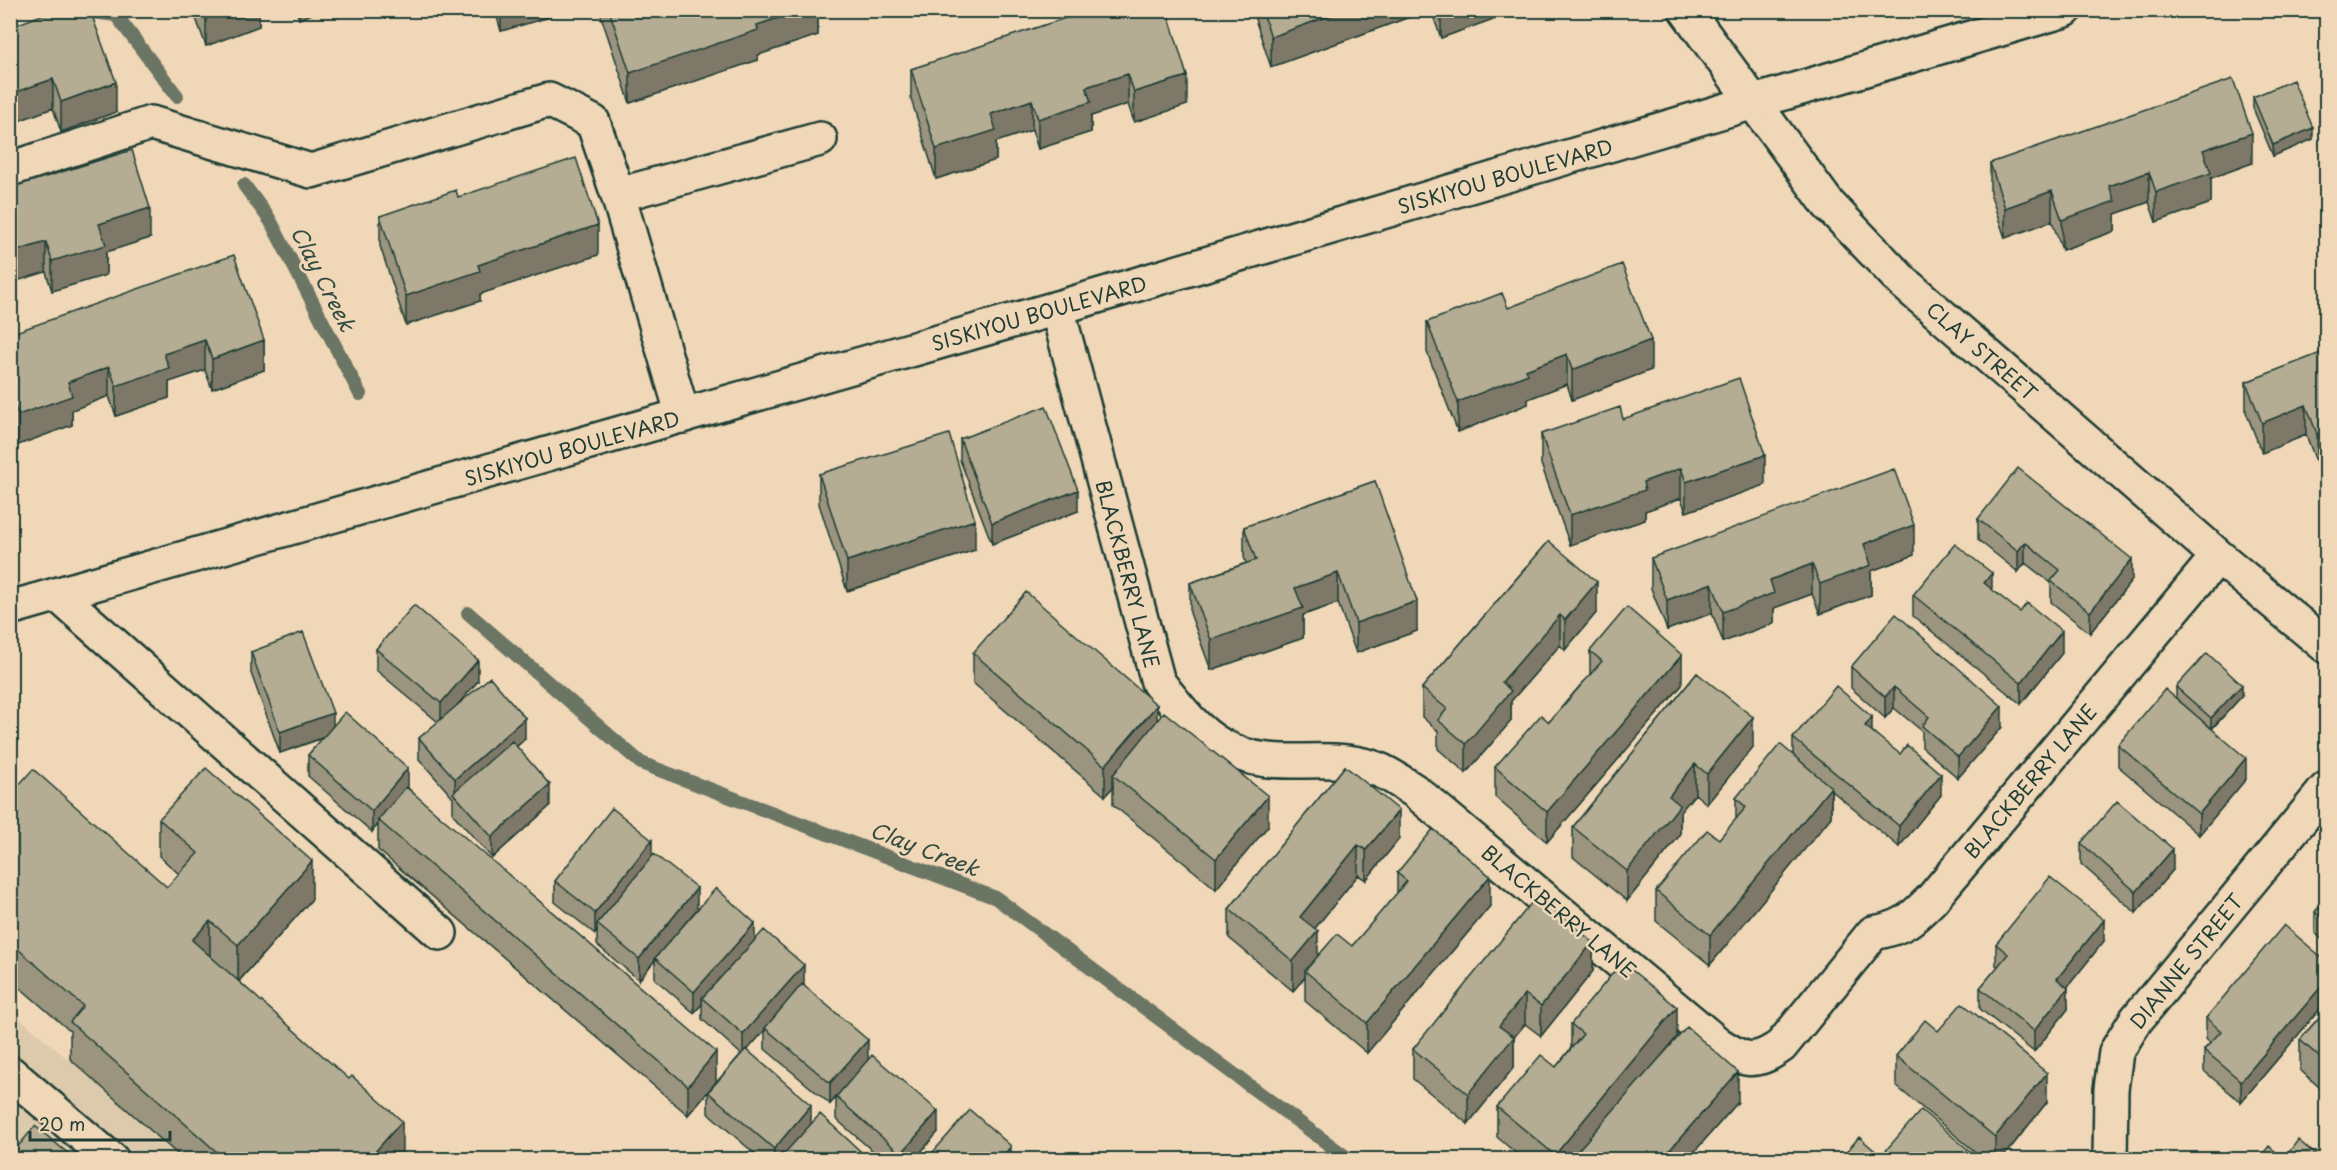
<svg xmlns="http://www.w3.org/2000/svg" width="2337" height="1170" viewBox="0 0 2337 1170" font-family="'Playpen Sans',sans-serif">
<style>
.built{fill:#ddcaac}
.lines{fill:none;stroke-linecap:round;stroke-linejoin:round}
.stream{stroke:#6b7563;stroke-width:14}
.minor-casing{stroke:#1f3d34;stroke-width:38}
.major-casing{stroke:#1f3d34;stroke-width:38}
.minor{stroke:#efd7b7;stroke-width:33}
.major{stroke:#efd7b7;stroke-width:33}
.wall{fill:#9b947e;stroke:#1f3d34;stroke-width:1.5}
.shaded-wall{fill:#7e7867;stroke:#1f3d34;stroke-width:1.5}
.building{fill:#b4ac93;stroke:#1f3d34;stroke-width:1.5}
.labels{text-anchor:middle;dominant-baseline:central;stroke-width:5;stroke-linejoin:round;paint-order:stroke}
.street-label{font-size:20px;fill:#1f3d34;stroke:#efd7b7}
.water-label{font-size:21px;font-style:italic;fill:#324b40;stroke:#efd7b7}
</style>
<rect width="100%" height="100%" fill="#efd7b7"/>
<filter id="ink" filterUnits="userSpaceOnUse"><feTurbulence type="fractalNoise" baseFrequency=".0167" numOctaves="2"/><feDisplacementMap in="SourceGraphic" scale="12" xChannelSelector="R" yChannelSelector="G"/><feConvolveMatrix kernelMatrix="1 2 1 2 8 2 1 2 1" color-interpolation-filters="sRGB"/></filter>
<g filter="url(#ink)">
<path class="built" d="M11 1011 186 1159H11Z"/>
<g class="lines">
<path class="stream" d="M77 10 116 15 177 96
M244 185 270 220 360 394
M468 613 641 763 996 898 1350 1160"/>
<g class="minor-casing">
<path id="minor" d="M1686 10 1828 204 1903 282 2218 556 2326 646
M10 169 151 123 311 171 549 100 593 122 618 195
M1057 308 1158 682C1176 705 1196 732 1222 746 1272 773 1313 753 1363 765 1383 769 1398 780 1416 792L1718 1044C1744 1061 1754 1065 1781 1046L1873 933C1903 928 1911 920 1932 899L2218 556
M683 416 618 195 820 139
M58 595 440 933
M10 1073 112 1160
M2110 1160 2111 1089 2116 1052 2136 1020 2326 789"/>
</g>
<g class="major-casing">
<path id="major" d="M10 608 1057 308 2065 10"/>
</g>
<use href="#minor" class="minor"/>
<use href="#major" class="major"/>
</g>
<path class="wall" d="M193 10H262L259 12V26L206 46Z
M296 10H322L299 19Z
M495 10H550V17L501 31Z
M599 10H818V35L758 55V60L630 103Z
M1090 10 1187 105 1134 122 1128 104 1091 116V132L1038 149 1032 130 996 142V160L936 179 911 99V69Z
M1252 10H1429L1271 67Z
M1431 10H1496V18L1441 38Z
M10 27 116 112 61 132 53 108 10 124Z
M2326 71V124L2320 103V73Z
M2253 97 2313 139 2273 156 2253 108Z
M1990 163H2252L2211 178V203L2156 222 2149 202 2115 214V231L2062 250 2052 221 2005 238 1990 193Z
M10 188 150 238 106 252V275L52 291 46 272Z
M380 216 598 255 480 294V301L406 325 380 246Z
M1508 308 1651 370 1572 400 1567 384 1528 399V404L1458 432 1427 352V322Z
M10 334 264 340V370L212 389 205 370 169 382V398L116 416 109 396 72 410V425L18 445 10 422Z
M2326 351V461L2317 464 2306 435 2262 453 2246 412V382Z
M1623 419 1765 485 1686 512 1681 498 1645 511V520L1570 545 1541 464V434Z
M960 439 1078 511 992 544 960 460Z
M819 474 975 550 847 591 819 504Z
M1375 481 1417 631 1356 653 1338 603 1303 615V638L1211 670 1190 613V583L1246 563 1244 557V527Z
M1978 519 2132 580 2090 633 2051 602V583L2025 563 2018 572 1978 540Z
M1549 541 1597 612 1565 650 1560 645 1511 701V721L1466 773 1438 749V731L1422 717V688Z
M1914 555 1871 571V595L1820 614 1812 594 1774 608V623L1723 642 1712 613 1667 630 1651 588V558Z
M1992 590 2062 653 2021 704 1913 616V595Z
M376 649 478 681 458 704 525 739 516 747 550 806 492 858 453 814V798L419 759V738L438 722 376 670Z
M1590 651 1682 685 1547 842 1495 797V767L1549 722 1590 674Z
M251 652 333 726 408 788 716 1082 688 1115 378 850V824L372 832 308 776V755L323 738 280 753 251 673Z
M973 653 1157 720 1268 826 1216 889 1113 805V787L1105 796 973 683Z
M1851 667 2002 727 1958 778 1922 747V731L1894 708 1885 718 1851 688Z
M1697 673 1753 747 1707 804 1695 794 1680 812V835L1627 901 1573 857V827Z
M2176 687 2242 696 2212 729 2246 779 2199 835 2118 766V745L2203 722 2176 698Z
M1872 731 1941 795 1899 847 1831 790V817L1710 965 1656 921V891L1719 839 1736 820V798L1793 755V738Z
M1345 766 1399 839 1366 880 1358 875 1314 929 1318 956 1352 946 1397 894V873L1490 906 1367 1053 1305 1001V977L1293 991 1229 938V909Z
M10 795 167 887 179 874 159 856V819L312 899 239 981 402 1158 401 1160H184L70 1059V1031L10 979Z
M2081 843 2173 870 2136 913 2081 864Z
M652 856 697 909 678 932 755 939 804 986 868 1060 938 1132 914 1160H883L836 1119V1098L830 1104 765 1049V1030L747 1050 811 1124 870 1160H762L708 1113V1092L741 1054 702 1019V1004L694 1013 655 979V960L639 980 597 945V931L595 934 555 902V881Z
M2326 876V943L2315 933V912L2323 902V881Z
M2104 941 2067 987 2068 1009 2034 1052 1980 1009V988L1998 967 1996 965V944Z
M1593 942V971L1541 1036 1525 1024 1514 1037V1067L1468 1124 1413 1079V1049Z
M2326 961V1002L2241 1102 2204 1071V1050L2210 1043 2206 1039V1018Z
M2326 1009V1093L2300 1070V1040Z
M1571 1024 1677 1037 1647 1072 1738 1102 1687 1160H1524L1497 1137V1107L1556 1067 1571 1048Z
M1896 1056 2047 1102 2001 1160H1985L1896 1086Z
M2326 1112V1144L2321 1139V1118Z"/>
<path class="shaded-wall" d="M220 10H262L259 12V26L206 46V16Z
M299 10H322L299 19Z
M501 10H550V17L501 31Z
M802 10H818V35L758 55V60L630 103V73L757 25Z
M1346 10H1429L1271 67V37Z
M1441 10H1496V18L1441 38Z
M1128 74V104L1091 116V132L1038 149V119L1086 87Z
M1187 76V105L1134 122V92Z
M53 79V108L10 124V94Z
M116 82V112L61 132V102Z
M1032 100V130L996 142V160L936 179V149L991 114Z
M2313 128V139L2273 156V145Z
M2252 133V163L2211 178V203L2156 222V192L2203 150Z
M2149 172V202L2115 214V231L2062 250V220L2109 186Z
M2052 191V221L2005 238V208Z
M150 208V238L106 252V275L52 291V261L99 224Z
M598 225V255L480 294V301L406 325V296L478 265Z
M46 242V272L10 283V253Z
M205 340V370L169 382V398L116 416V386L164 354Z
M264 340V370L212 389V359Z
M1651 340V370L1572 400V370Z
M1567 354V384L1528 399V404L1458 432V402L1526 370Z
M109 367V396L72 410V425L18 445V415L68 382Z
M2306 405V435L2262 453V423Z
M2326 431V461L2317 464V434Z
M1765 455V485L1686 512V482Z
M1681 468V498L1645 511V520L1570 545V515L1643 482Z
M1078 490V511L992 544V523Z
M975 520V550L847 591V561Z
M1914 525V555L1871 571V595L1820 614V584L1864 544Z
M2025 542V563L2018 572V551Z
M2132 559V580L2090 633V612Z
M1812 564V594L1774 608V623L1723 642V612L1770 580Z
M1338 573V603L1303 615V638L1211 670V640L1295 588Z
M1992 573V594L1984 583Z
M1597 582V612L1565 650V620Z
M1712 583V613L1667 630V600Z
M1417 601V631L1356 653V623Z
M1560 615V645L1511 701V721L1466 773V744L1502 682Z
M2062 631V653L2021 704V683Z
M1682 655V685L1547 842V812Z
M478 660V681L441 724V703Z
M2242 685V696L2211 729V718Z
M1894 687V708L1885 718V697Z
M1157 705V735L1113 775V787L1105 796V766Z
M2002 706V727L1958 778V757Z
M333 713V734L280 753V732Z
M1753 717V747L1707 804V774Z
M1872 717V738L1865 726Z
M525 718V739L458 798 455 796V779Z
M2246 758V779L2199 835V814Z
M1695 764V794L1680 812V835L1627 901V871L1669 796Z
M408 768V789L378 820V824L372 832V811Z
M1941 774V795L1899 847V826Z
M550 785V806L492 858V837Z
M1831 787V817L1710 965V935Z
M1268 796V826L1216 889V859Z
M1399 810V839L1366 880V850Z
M652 840V861L597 924V931L595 934V913Z
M1358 845V875L1300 947V917Z
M2173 849V870L2136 913V892Z
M312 861V899L238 982V945Z
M1490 876V906L1367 1053V1023Z
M697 888V909L656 958H655V960L639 980V959Z
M2104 920V941L2057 1000V979Z
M210 921V958L192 940Z
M755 923V944L702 998V1004L694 1013V992Z
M1318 931V961L1305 971V977L1293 991V961Z
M1593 942V971L1541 1036V1006Z
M804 965V986L765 1028V1030L743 1055V1034Z
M2326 981V1002L2241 1102V1081Z
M2068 988V1009L2034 1052V1031Z
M1525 994V1024L1514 1037V1067L1468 1124V1094L1499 1026Z
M1677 1007V1037L1576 1159 1573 1156V1160H1555V1155Z
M868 1040V1061L830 1104V1083Z
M716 1052V1082L688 1115V1086Z
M1738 1072V1102L1687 1160H1661Z
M2047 1073V1102L2001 1160H1995V1137Z
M811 1105V1126L782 1156V1160H774V1149Z
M938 1111V1132L914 1160H901V1154Z
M402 1121V1158L401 1160H368Z
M1011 1146V1160H1000Z
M1971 1152V1160H1964Z"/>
<path class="building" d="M55 10H90L116 82 61 102 53 79 10 94V27Z
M204 10H220L206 16Z
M609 10H802L757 25 758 30 630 73Z
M1090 10H1167L1187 76 1134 92 1128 74 1086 87 1091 102 1038 119 1032 100 991 114 996 130 936 149 911 69Z
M1262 10H1346L1271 37Z
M2326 71V94L2320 73Z
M2233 79 2252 133 2203 150 2211 173 2156 192 2149 172 2109 186 2115 201 2062 220 2052 191 2005 208 1990 163Z
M2293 80 2313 128 2273 145 2253 97Z
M132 150 150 208 99 224 106 245 52 261 46 242 10 253V188Z
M576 158 598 225 478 265 480 271 406 296 380 216 456 190 458 197Z
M234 255 264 340 212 359 205 340 164 354 169 368 116 386 109 367 68 382 72 396 18 415 10 392V334Z
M1622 264 1651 340 1572 370 1567 354 1526 370 1528 374 1458 402 1427 322 1502 293 1508 308Z
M2326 351V431L2317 434 2306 405 2262 423 2246 382Z
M1739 378 1765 455 1686 482 1681 468 1643 482 1645 490 1570 515 1541 434 1620 407 1623 419Z
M1046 406 1078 490 992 523 960 439Z
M949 434 975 520 847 561 819 474Z
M2018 468 2132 559 2090 612 2051 581 2060 570 2025 542 2018 551 1978 519Z
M1894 469 1914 525 1864 544 1871 565 1820 584 1812 564 1770 580 1774 593 1723 612 1712 583 1667 600 1651 558Z
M1375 481 1417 601 1356 623 1338 573 1295 588 1303 608 1211 640 1190 583 1256 560 1244 527Z
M1549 541 1597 582 1565 620 1560 615 1502 682 1511 691 1466 744 1438 720 1447 709 1422 688Z
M1955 544 1992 573 1984 583 2020 612 2027 603 2062 631 2021 683 1913 595Z
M1026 592 1157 705 1105 766 973 653Z
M414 605 478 660 441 703 376 649Z
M1627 607 1682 655 1547 812 1495 767 1541 715 1549 722 1602 661 1590 651Z
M1896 614 2002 706 1958 757 1922 726 1929 717 1894 687 1885 697 1851 667Z
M303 632 333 713 280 732 251 652Z
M2207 653 2242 685 2211 718 2176 687Z
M1697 673 1753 717 1707 774 1695 764 1669 796 1680 805 1627 871 1573 827Z
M490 677 525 718 455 779 419 738Z
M1836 686 1872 717 1865 726 1900 754 1907 745 1941 774 1899 826 1793 738Z
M2165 689 2246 758 2199 814 2118 745Z
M345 712 408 768 372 811 308 755Z
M1164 712 1268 796 1216 859 1113 775Z
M512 741 550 785 492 837 453 793Z
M1780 744 1831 787 1710 935 1656 891 1707 830 1719 839 1746 807 1736 798Z
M1345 766 1399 810 1366 850 1358 845 1300 917 1318 931 1293 961 1229 909Z
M206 768 312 861 238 945 210 921 192 940 349 1079 352 1076 402 1121 368 1160H226L70 1022 83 1006 10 942V795L33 769 167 887 198 853 159 819Z
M406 787 716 1052 688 1086 378 820Z
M2117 801 2173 849 2136 892 2081 843Z
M612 808 652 840 595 913 555 881Z
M1433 829 1490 876 1367 1023 1305 971 1337 934 1352 946 1407 881 1397 873Z
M654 854 697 888 639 959 597 924Z
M2326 876V884L2323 881Z
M2050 877 2104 920 2057 979 2068 988 2034 1031 1980 988 2008 954 1996 944Z
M716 888 755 923 694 992 655 958Z
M1537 896 1593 942 1541 1006 1525 994 1499 1026 1514 1037 1468 1094 1413 1049Z
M2326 898V922L2315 912Z
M2284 925 2326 961V981L2241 1081 2204 1050 2221 1031 2206 1018Z
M764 930 804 965 743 1034 702 998Z
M1622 962 1677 1007 1555 1155 1497 1107 1541 1055 1556 1067 1583 1034 1571 1024Z
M802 984 868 1040 830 1083 765 1028Z
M1962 1003 2047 1073 1995 1137 1896 1056 1925 1020 1938 1031Z
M2326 1009V1063L2300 1040Z
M1687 1027 1738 1072 1661 1160H1577L1573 1156Z
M746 1049 811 1105 774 1149 708 1092Z
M872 1055 938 1111 901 1154 836 1097Z
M970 1110 1011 1146 1000 1160H926Z
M1921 1110 1971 1152 1964 1160H1840L1859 1137 1881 1156Z
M2326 1112V1123L2321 1118Z
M820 1114 870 1160H785L782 1156Z
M35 1126 76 1160H10V1156Z
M2298 1140 2322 1160H2258L2269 1146 2284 1159Z"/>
</g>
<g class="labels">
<g class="street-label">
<text transform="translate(1505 176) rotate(-16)">SISKIYOU BOULEVARD</text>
<text transform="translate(1039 313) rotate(-16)">SISKIYOU BOULEVARD</text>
<text transform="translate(1982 351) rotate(41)">CLAY STREET</text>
<text transform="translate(572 448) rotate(-16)">SISKIYOU BOULEVARD</text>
<text transform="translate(1128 574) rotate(75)">BLACKBERRY LANE</text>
<text transform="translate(2030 781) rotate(-50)">BLACKBERRY LANE</text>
<text transform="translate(1559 911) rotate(40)">BLACKBERRY LANE</text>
<text transform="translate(2186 961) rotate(-51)">DIANNE STREET</text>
</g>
<g class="water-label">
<text transform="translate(324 278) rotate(63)">Clay Creek</text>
<text transform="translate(925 848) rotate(21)">Clay Creek</text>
</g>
</g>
<rect width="2337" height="1170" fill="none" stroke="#efd7b7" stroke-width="36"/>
<rect x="18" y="18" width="2301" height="1134" fill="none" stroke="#1f3d34" stroke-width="2" filter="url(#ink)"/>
<path d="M30 1131v9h140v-9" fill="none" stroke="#1f3d34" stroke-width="3"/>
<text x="39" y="1131" font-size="18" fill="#1f3d34" stroke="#efd7b7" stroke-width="4.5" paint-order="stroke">20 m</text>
</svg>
